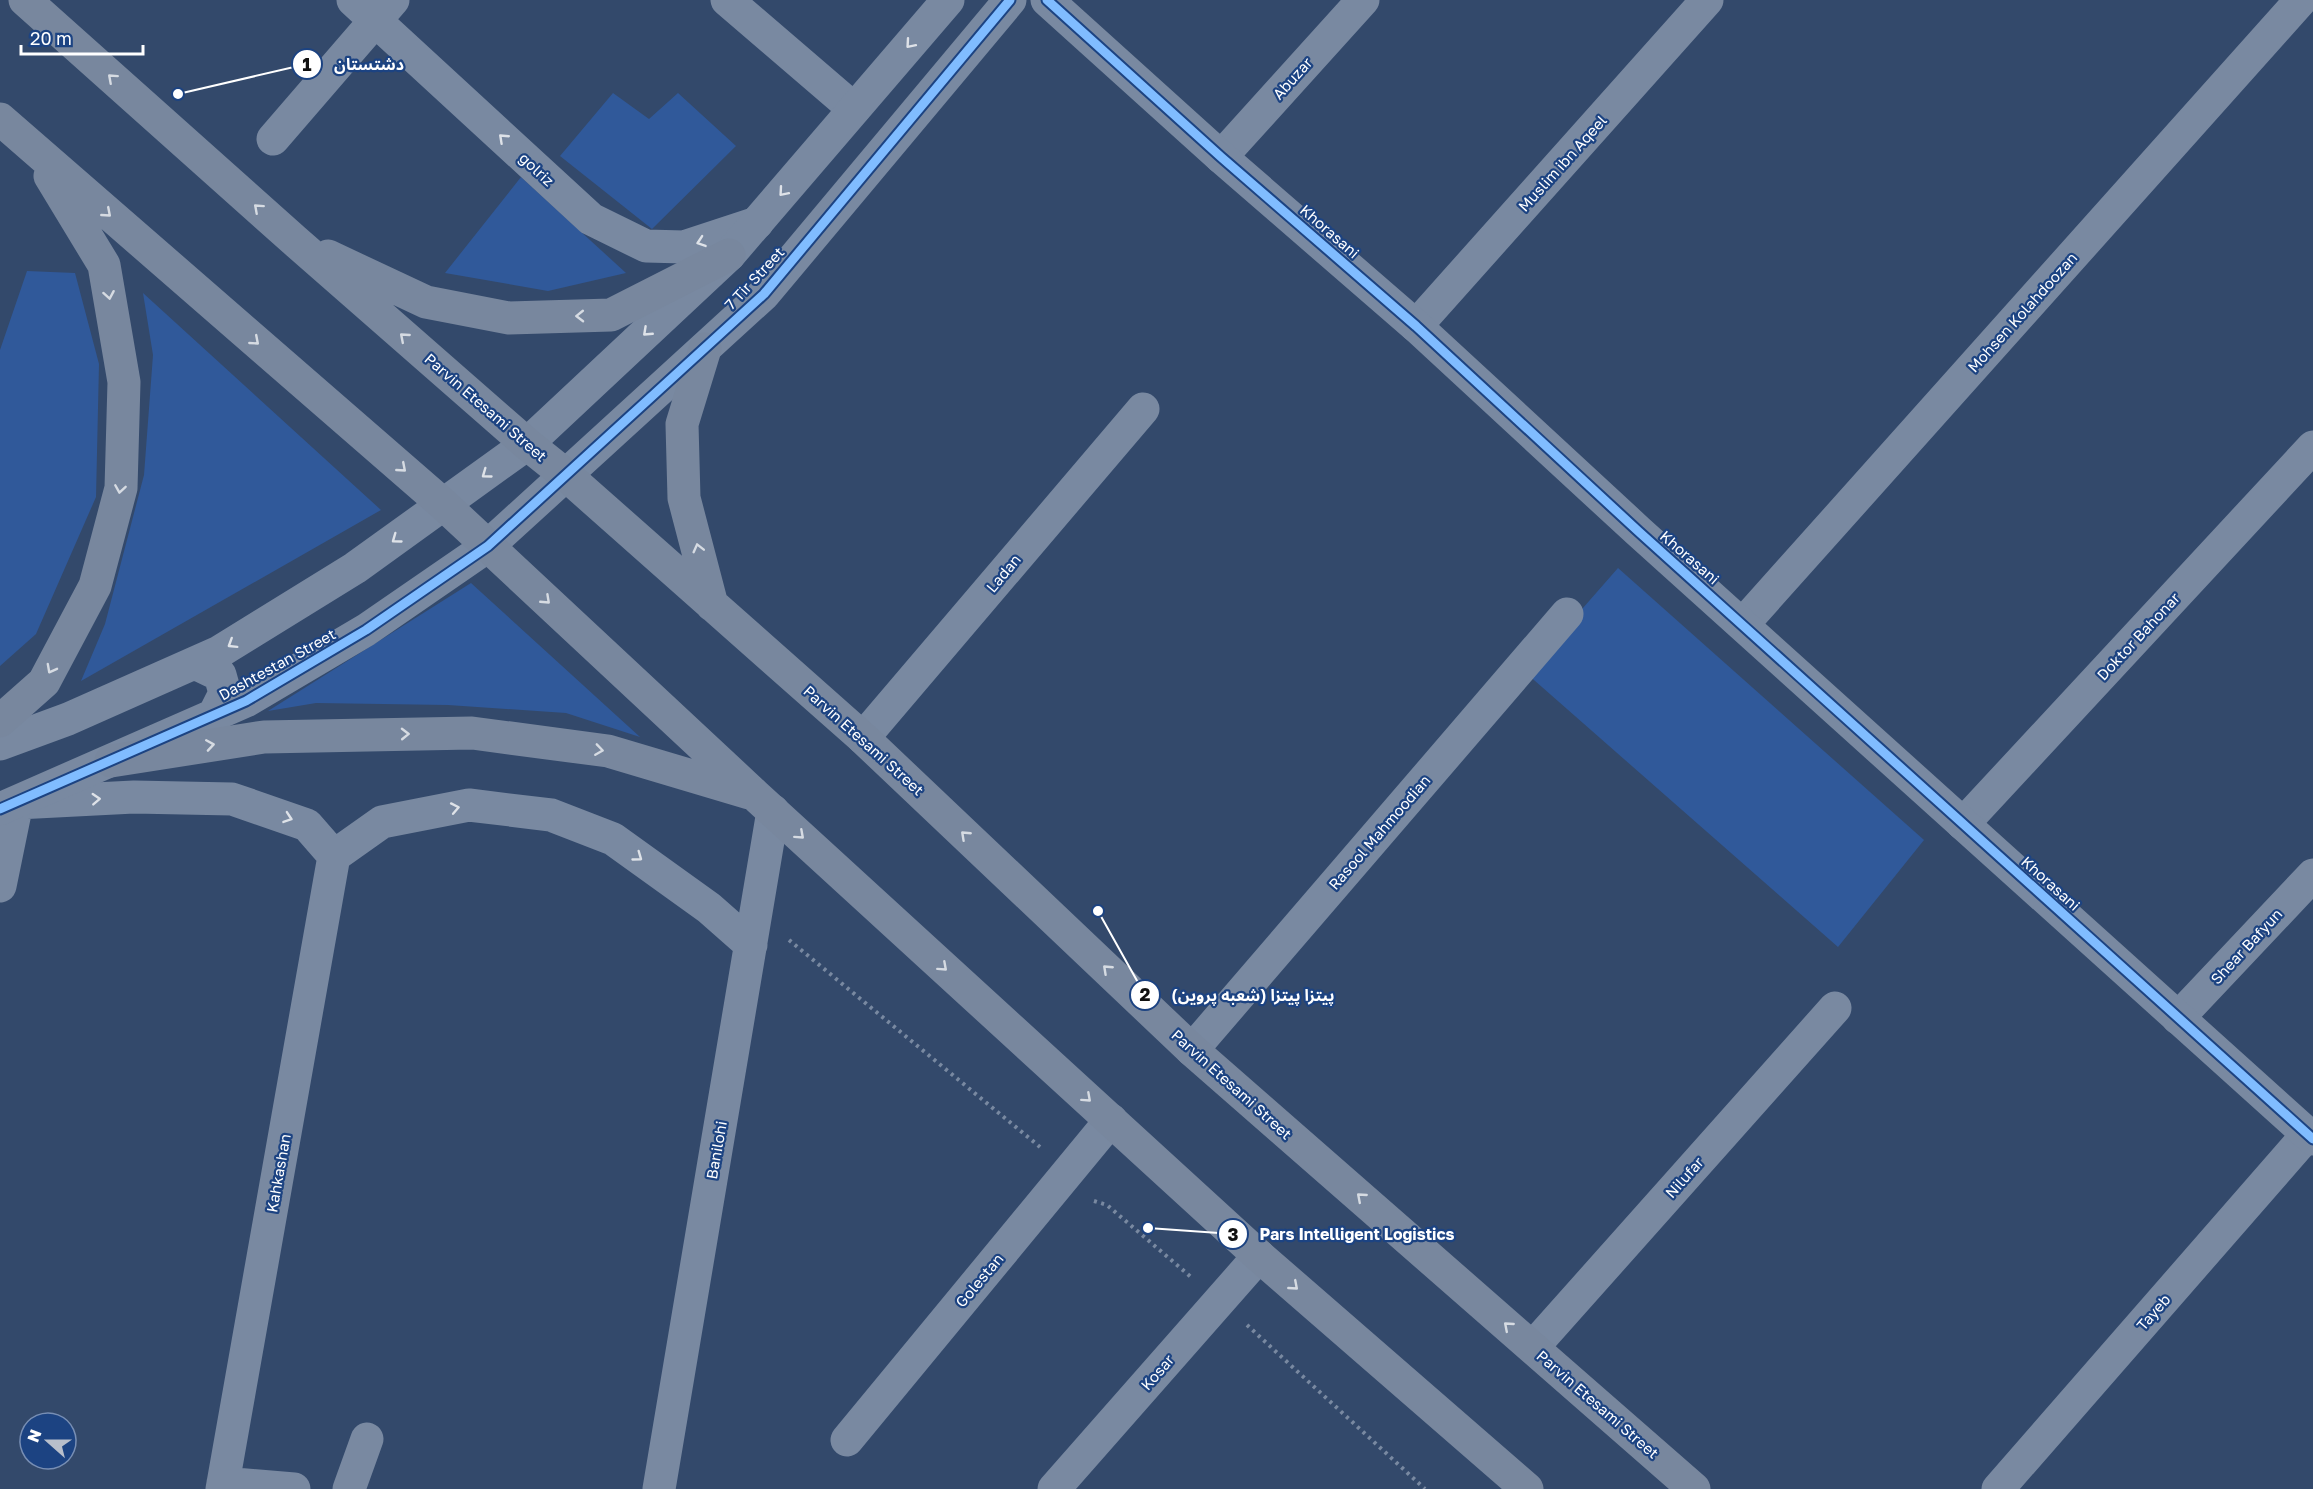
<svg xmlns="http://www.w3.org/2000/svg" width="2313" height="1489" viewBox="0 0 2313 1489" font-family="'Golos Text','Noto Sans Arabic',sans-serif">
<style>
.green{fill:#30599a}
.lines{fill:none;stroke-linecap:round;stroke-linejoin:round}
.path{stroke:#7989a1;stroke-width:4;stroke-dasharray:3 4.5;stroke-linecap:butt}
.minor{stroke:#7989a1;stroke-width:33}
.tertiary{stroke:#7989a1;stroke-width:33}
.primary{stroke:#78879e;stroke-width:33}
.cycleway-casing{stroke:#1c4382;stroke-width:13}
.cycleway{stroke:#80bcff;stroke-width:9}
.oneway{stroke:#dee2e8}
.oneway2{stroke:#d6dbe2}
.labels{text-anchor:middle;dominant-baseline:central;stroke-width:4.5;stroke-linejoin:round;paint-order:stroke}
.street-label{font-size:15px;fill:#fff;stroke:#1c4382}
.leader{fill:none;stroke:#fff;stroke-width:2}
.callout-dot{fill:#fff;stroke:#1c4382;stroke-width:2}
.mark-label{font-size:18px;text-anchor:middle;font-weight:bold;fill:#111}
.callout-label{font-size:16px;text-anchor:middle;font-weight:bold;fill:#fff;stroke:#1c4382;stroke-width:4.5;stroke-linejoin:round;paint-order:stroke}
</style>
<rect width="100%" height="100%" fill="#33496b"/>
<path class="green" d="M613 93 649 119 678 93 736 146 652 229 560 156Z
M521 177 626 273 548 291 445 273Z
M27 271 75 273 99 364 96 497 36 634 0 666V350Z
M143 293 381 510 81 681 105 624 144 475 153 355Z
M1618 568 1924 840 1838 947 1526 673Z
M471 583 640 737 566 713 448 705 316 703 268 711Z"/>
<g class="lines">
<path class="path" d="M789 940 1040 1147
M1094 1201 1107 1205 1191 1277
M1247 1325 1425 1489"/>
<path class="minor" d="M353 0 591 219 646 246 684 247 757 223
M727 0 854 109
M273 139 393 0
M1221 157 1363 0
M1416 326 1707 0
M1743 624 2301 0
M863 738 1143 409
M1963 824 2313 447
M0 886 17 803 134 797 232 799 307 825 334 856 382 822 469 805 551 815 613 839 709 908 751 945
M2178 1018 2313 875
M1192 1050 1567 614
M1533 1347 1835 1008
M847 1440 1111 1120
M223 1483 294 1489
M222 1489 334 856
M349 1489 367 1439
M659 1489 773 811
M1054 1489 1259 1256
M1998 1489 2308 1134"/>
<path class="tertiary" d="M1047 0 1221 157 1416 326 1638 531 2313 1139
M195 663 220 675 225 693 214 715
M0 744 68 719 219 652 355 568 527 444 729 255 948 0
M0 809 246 701 366 630 488 546 764 294 1010 0"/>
<path class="primary" d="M25 0 294 240 527 444 567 476 863 738 1192 1050 1694 1489
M0 119 444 505 756 796 1259 1256 1527 1489
M328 256 426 302 509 318 611 315 729 255
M705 349 682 424 684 498 712 605
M0 721 44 682 95 586 121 488 124 382 104 265 50 176
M111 761 264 737 472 733 608 751 749 793"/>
<g class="cycleway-casing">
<path id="cycleway" d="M1047 0 1221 157 1416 326 1638 531 2313 1139
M0 809 246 701 366 630 488 546 764 294 1010 0"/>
</g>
<use href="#cycleway" class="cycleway"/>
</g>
<defs><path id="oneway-chevron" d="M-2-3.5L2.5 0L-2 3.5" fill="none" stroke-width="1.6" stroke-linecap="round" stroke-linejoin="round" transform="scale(1.5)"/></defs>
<g class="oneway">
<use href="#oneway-chevron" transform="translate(910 44) rotate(131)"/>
<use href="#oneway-chevron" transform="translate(503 138) rotate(-137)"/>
<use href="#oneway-chevron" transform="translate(783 192) rotate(131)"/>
<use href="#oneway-chevron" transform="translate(701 242) rotate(161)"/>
<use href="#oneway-chevron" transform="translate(647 332) rotate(137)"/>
<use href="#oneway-chevron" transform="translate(486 474) rotate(144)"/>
<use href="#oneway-chevron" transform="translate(396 539) rotate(144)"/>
<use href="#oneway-chevron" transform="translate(232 644) rotate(148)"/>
<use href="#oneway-chevron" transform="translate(96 799) rotate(-3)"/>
<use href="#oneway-chevron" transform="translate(455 808) rotate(-11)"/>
<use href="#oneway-chevron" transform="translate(288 818) rotate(19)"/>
<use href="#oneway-chevron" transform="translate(638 857) rotate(36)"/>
</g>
<g class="oneway2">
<use href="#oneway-chevron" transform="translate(112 78) rotate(-138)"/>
<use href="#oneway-chevron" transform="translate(258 208) rotate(-138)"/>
<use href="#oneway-chevron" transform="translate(107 213) rotate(41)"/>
<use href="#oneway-chevron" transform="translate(109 295) rotate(80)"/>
<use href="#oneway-chevron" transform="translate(580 316) rotate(179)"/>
<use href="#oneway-chevron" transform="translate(404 337) rotate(-139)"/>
<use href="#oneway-chevron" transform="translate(255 341) rotate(41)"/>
<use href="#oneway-chevron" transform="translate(402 468) rotate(41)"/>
<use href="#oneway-chevron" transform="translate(120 489) rotate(99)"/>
<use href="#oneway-chevron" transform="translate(698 548) rotate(-104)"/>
<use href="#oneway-chevron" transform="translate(546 600) rotate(43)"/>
<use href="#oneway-chevron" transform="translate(51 669) rotate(118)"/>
<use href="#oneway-chevron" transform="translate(405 734) rotate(-1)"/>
<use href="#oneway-chevron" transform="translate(210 745) rotate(-9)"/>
<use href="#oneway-chevron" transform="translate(599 750) rotate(8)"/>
<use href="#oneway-chevron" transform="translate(800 835) rotate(42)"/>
<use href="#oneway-chevron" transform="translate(965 835) rotate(-137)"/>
<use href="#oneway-chevron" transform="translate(943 967) rotate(42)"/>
<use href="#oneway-chevron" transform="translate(1107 969) rotate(-137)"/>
<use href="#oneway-chevron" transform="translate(1087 1098) rotate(42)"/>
<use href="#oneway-chevron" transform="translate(1361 1197) rotate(-139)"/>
<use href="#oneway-chevron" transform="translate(1294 1286) rotate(41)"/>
<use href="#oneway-chevron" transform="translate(1508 1326) rotate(-139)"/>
</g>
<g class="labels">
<g class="street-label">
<text transform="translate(1292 78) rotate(-48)">Abuzar</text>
<text transform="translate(1562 163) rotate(-48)">Muslim ibn Aqeel</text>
<text transform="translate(537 169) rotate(43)">golriz</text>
<text transform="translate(1330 231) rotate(41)">Khorasani</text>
<text transform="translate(754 278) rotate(-47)">7 Tir Street</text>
<text transform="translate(2022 312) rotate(-48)">Mohsen Kolahdoozan</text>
<text transform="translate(486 407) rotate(41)">Parvin Etesami Street</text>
<text transform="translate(1690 557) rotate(41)">Khorasani</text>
<text transform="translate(1003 573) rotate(-50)">Ladan</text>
<text transform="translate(2138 636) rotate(-47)">Doktor Bahonar</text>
<text transform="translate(277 664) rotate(-29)">Dashtestan Street</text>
<text transform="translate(864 740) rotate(42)">Parvin Etesami Street</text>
<text transform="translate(1379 832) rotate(-49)">Rasool Mahmoodian</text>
<text transform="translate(2051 883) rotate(42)">Khorasani</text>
<text transform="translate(2246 946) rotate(-47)">Shear Bafyun</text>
<text transform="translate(1232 1084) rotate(42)">Parvin Etesami Street</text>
<text transform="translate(716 1150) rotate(-80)">Banilohi</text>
<text transform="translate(278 1173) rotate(-80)">Kahkashan</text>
<text transform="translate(1684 1177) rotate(-48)">Nilufar</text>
<text transform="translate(979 1280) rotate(-50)">Golestan</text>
<text transform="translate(2153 1312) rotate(-49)">Tayeb</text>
<text transform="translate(1157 1372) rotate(-49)">Kosar</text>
<text transform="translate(1598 1404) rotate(41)">Parvin Etesami Street</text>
</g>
</g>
<path class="leader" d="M178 94L307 64M1098 911L1145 995M1148 1228L1233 1234"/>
<g class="callout-dot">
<circle cx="178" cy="94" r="6"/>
<circle cx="1098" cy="911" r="6"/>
<circle cx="1148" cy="1228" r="6"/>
<circle cx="307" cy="64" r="15"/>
<circle cx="1145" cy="995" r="15"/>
<circle cx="1233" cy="1234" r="15"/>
</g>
<g class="mark-label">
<text x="307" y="71">1</text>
<text x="1145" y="1001">2</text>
<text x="1233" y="1241">3</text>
</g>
<g class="callout-label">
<text x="369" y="70">دشتستان</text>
<text x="1253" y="1001">پیتزا پیتزا (شعبه پروین)</text>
<text x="1357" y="1240">Pars Intelligent Logistics</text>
</g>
<g transform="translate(48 1441) rotate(291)"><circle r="28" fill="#1c4382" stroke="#778eb4" stroke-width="1.5"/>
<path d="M0-4.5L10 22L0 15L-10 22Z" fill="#b8bfcb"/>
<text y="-9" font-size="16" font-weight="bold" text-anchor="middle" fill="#ffffff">N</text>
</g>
<path d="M21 45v9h122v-9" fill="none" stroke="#ffffff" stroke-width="3"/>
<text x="30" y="45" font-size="18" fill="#ffffff" stroke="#1c4382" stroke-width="4.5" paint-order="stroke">20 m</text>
</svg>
